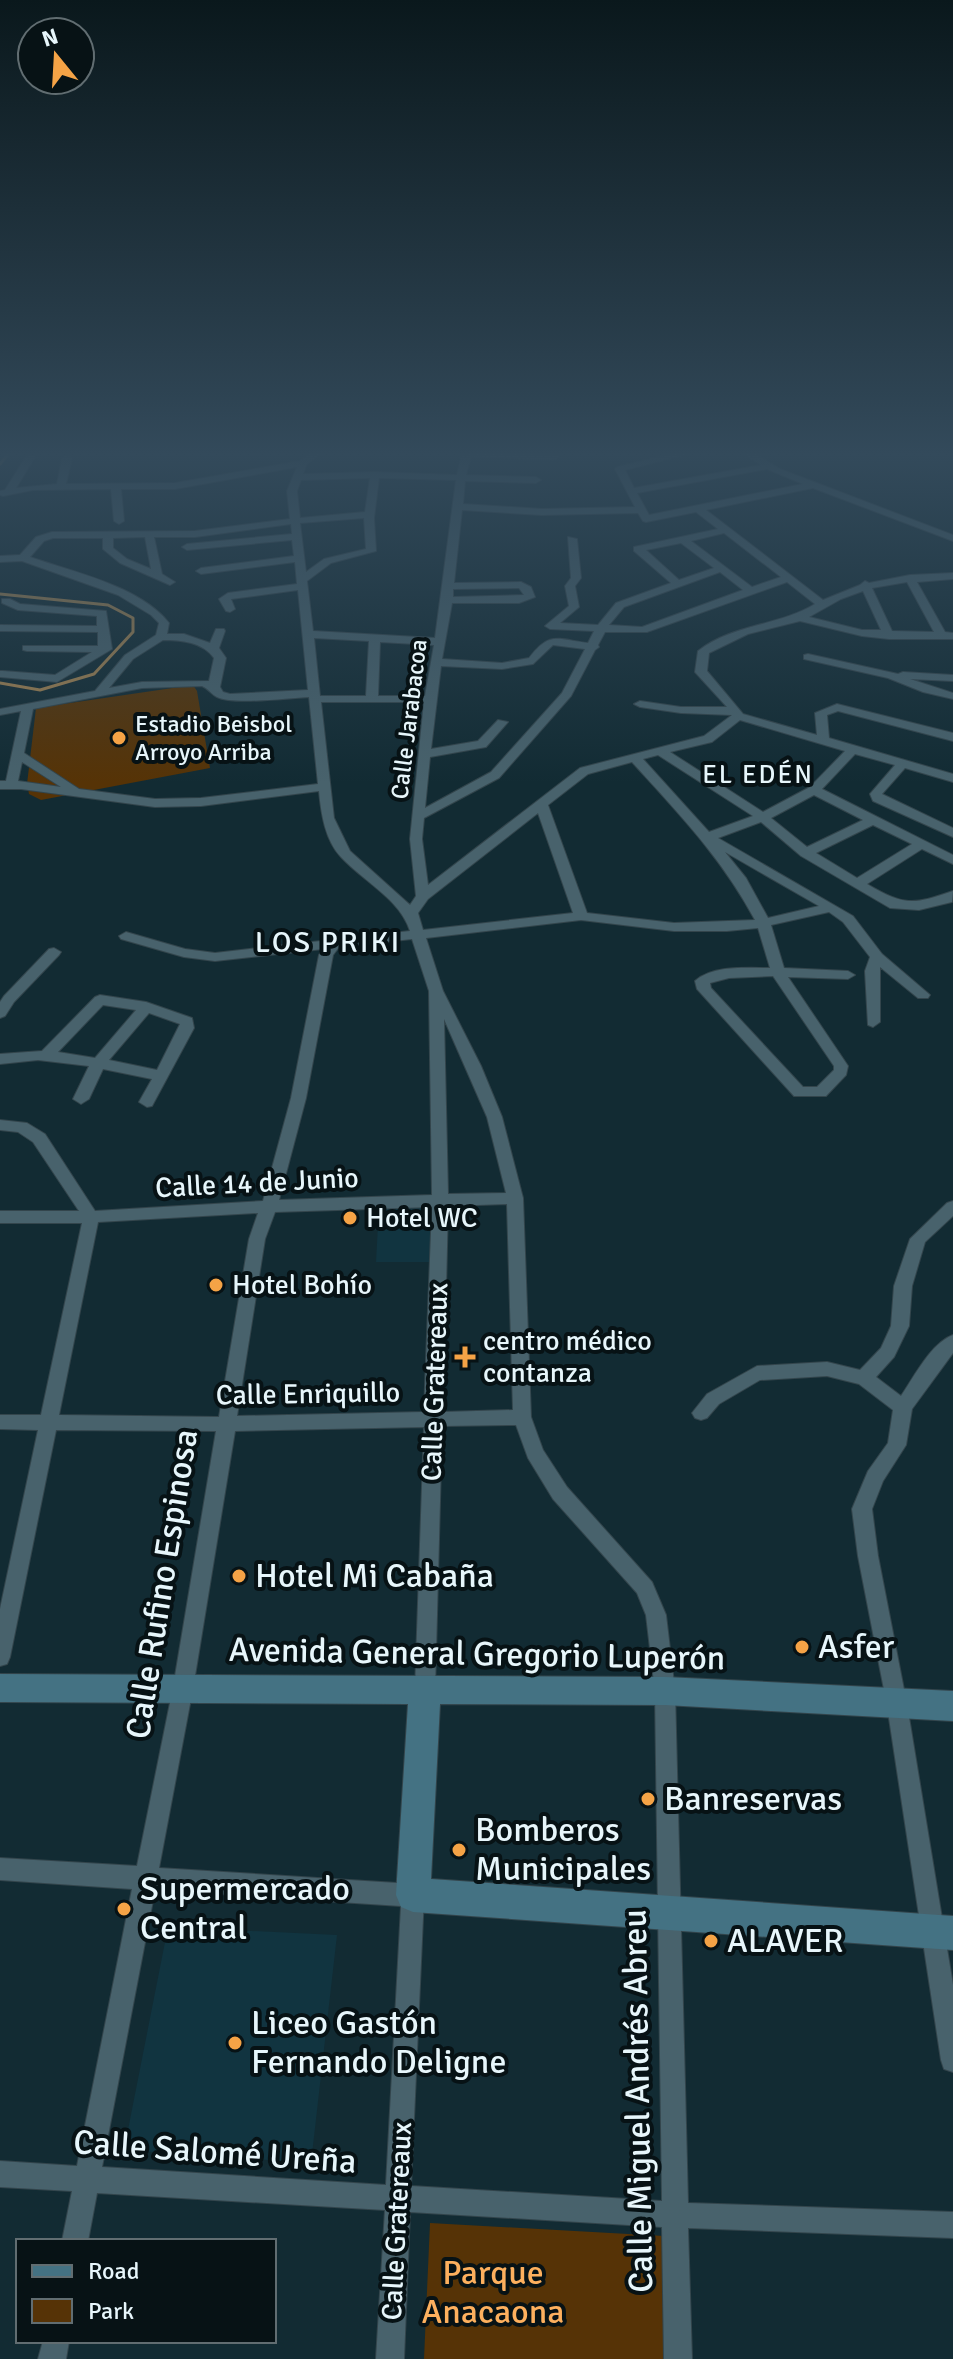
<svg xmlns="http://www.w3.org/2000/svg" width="953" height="2359" viewBox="0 0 953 2359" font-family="Signika,sans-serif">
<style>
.built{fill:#113440}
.green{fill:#563306}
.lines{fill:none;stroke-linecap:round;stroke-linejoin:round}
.stream{stroke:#a18150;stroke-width:3}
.minor-casing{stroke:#33454c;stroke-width:2}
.secondary-casing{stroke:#33454c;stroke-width:2}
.minor{fill:#48626c;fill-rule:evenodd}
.secondary{fill:#447283;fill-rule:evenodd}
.poi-dot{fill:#f5a346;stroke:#071215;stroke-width:3}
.labels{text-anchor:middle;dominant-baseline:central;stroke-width:8;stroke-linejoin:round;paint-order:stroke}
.far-street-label{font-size:24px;fill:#e7f6fb;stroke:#071215}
.far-poi-label{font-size:24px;fill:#e7f6fb;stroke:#071215;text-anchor:start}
.far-neighbourhood-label{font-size:26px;letter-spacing:2px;fill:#e7f6fb;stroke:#071215}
.street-label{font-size:28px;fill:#e7f6fb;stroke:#071215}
.poi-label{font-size:28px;fill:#e7f6fb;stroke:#071215;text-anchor:start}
.neighbourhood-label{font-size:30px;letter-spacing:2px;fill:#e7f6fb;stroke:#071215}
.near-poi-label{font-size:34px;fill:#e7f6fb;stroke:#071215;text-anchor:start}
.near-street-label{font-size:34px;fill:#e7f6fb;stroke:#071215}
.near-park-label{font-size:34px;fill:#fdb05e;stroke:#071215}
</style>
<rect width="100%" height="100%" fill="#122b33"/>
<path class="built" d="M379 1207H433L431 1262H376Z
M168 1927 337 1935 311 2163 124 2150Z"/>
<path class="green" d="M193 685 197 691 210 768 41 800 29 794 27 784 36 708Z
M430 2223 664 2236 663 2359H424Z"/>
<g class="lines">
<path class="stream" d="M0 464 9 453
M0 594 108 605 133 618V632L94 674 40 690 0 683"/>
<g class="minor-casing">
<path id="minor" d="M310 453H321L307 464 303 474 375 472 457 475 462 453 557 455 559 457 554 460 471 456 466 475 536 477 541 480 536 483 465 481 463 504 542 509 635 507 615 469 617 467 675 453H691L625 470 634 488 761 465 743 453H754L780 469 953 535V541L813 488 706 510 823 600 860 585 865 581 869 583 910 575 953 573V579L917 582 945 632 953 633V639H889L862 636 800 621 748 634 709 653 707 671 743 714 817 735 815 713 837 704 953 733V741L838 711 827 715 829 738 953 774V782L905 768 882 794 953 828V837L873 801 870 794 895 765 855 754 822 789 953 855V864L922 849 867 884C905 906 912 905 953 891L952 902 919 910 890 908 801 856 761 822 718 838 853 916 882 954 930 995 928 998H918L880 967V1022L873 1027 868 1025 865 971 870 957 843 922 829 912 771 925 784 968 848 971 855 975 848 979 788 977 848 1066 846 1075 826 1096H794L697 989 695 981C713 965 746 968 770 968L758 928 727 931H674L581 920 426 938 443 991 481 1066 502 1117 523 1198 531 1417 543 1450 567 1487 652 1582 666 1615 675 1691 688 2203 953 2212V2238L688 2228 692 2359H664L662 2227 410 2212 404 2359H376L385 2210 97 2193 88 2241H62L72 2191 0 2187V2161L77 2166 132 1889 0 1880V1858L137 1866 173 1688 216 1431 56 1430 10 1657 7 1664 0 1666V1609L38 1430 0 1429V1415H41L82 1223H0V1211H79L33 1142 18 1132 0 1130V1120L27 1123 45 1134 95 1211 263 1201 291 1098 319 955 323 949 215 961 184 957 121 939 119 936 126 932 185 949 215 953 410 931C400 899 364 882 341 857 325 840 321 813 319 791L201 806 155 807 21 789H0V781H6L21 711 0 715V709L95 691 125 655 156 635 159 623 151 615 118 595 22 561 0 562V556L20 555 36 537 52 532 195 531 290 519 287 491 297 467 175 489H121L124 521 119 524 114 521 111 489 33 490 3 496 0 495V491L5 490 27 455 30 454 35 457 16 488 57 484 62 458 67 455 72 458 66 484 175 483 300 461ZM767 469 803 484 649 515 637 493ZM370 478 365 512 300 518 297 491 301 480ZM379 478 456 480 435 638 313 631 307 581 331 563 376 551 374 518ZM462 510 542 515 638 513 643 521 646 522 696 512 718 529 634 547V551L671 583 616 603 598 625 560 623 579 607 575 586 581 578 577 539 568 537 571 578 565 586 569 606 545 626 550 629 594 631 588 643C556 639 550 631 529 658L502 663 442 659 452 603H519L535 597 531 587 521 582 454 583ZM364 518 366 549 324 559 306 572 300 523ZM291 524 292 534 187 544 182 547 187 550 292 540 294 556 201 568 196 571 201 574 295 562 297 584 228 593 219 599 226 611 230 612 235 609 231 599 298 590 308 690 230 694 223 692 220 687 226 658 219 648 225 631 224 629H216L210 643 184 634H167L169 623C140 586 73 572 30 557L44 541 53 538H103V549L120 563 170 585 175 582 162 574 154 537H195ZM724 533 781 577 752 587 691 541ZM145 537 151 569 127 559 113 548V538ZM681 543 714 568 679 580 646 550ZM720 572 743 590 642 627 609 625 624 607ZM787 582 815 604C779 626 732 624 698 651L695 672 727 707H681L640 701 634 704 640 707 681 713 732 715 704 736 580 768 428 885 422 839 424 818 499 778 571 696 595 650 599 647 598 645 605 632H647ZM907 582 934 632 892 631 872 588ZM519 588 524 595 453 597V589ZM863 591 881 630H862L809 617 841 599ZM314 638 369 641 366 696H320ZM163 640C181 640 203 642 214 658L209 681 142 682 109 688 133 659ZM380 642 434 645 425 696H378ZM553 645 585 649 562 693 491 772 425 808 430 757 486 747 508 722 498 720 478 741 431 749 441 666 502 669 533 664ZM202 686C209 689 211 694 217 697 233 705 289 698 309 697L318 784 201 798 155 799 79 789 24 753 33 709 142 688ZM321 702H424L410 839 416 896 410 905 350 851 334 818ZM740 720 845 751 810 787 763 812 670 752 712 742ZM658 755 753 816 709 832 643 759ZM22 762 61 787 18 781ZM632 762C680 815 721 857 755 920L674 923 587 913 548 805 588 774ZM814 795 863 820 807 847 771 818ZM538 813 573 913 423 930 418 913 428 899ZM873 825 912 844 857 878 816 853ZM725 852 819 906 768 918 746 878ZM412 939 429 991 432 1195 279 1200 306 1098 333 955 339 947ZM773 976 834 1066V1070L817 1087H803L711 988 710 983 729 978ZM444 1019 487 1117 506 1193 448 1194ZM507 1204 513 1410 443 1412 448 1206ZM432 1207 424 1412 237 1416 265 1239 275 1212ZM258 1213 249 1239 219 1417 59 1415 98 1222ZM516 1425 528 1458 553 1499 637 1593 646 1615 655 1691 662 2201 411 2186 424 1895 421 1887 413 1884 159 1868 193 1688 235 1431 424 1427 415 1690 418 1697 425 1700 432 1697 435 1690 442 1426ZM155 1890 401 1906 386 2185 102 2167Z
M2 599H10L20 604 106 611 112 649 57 682 0 677V671H3L55 675 92 652 27 651 23 650V646H98V632L0 631V625L97 626V616L18 610 2 603Z
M808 654 898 674 903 672 953 675V681L910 679 953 693V699L923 692 888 678 804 659V655Z
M54 948 61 952 59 955 14 1002 5 1016 0 1018V1002L4 996 49 949Z
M100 995 146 1002 192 1018 194 1028 152 1106 147 1107 139 1102 152 1079 103 1069 89 1099 81 1104 73 1099 89 1066 38 1060 0 1064V1054L42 1051 95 997ZM103 1005 136 1010 95 1058 58 1052ZM149 1013 180 1024 157 1070 109 1060Z
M953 1201V1216L925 1242 912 1286 909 1326 894 1357 876 1377 901 1396C914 1377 931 1343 953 1335V1353L912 1409 906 1445 883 1481 872 1509 878 1556 907 1705 953 1985V2072L944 2069 941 2060 887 1705 858 1556 852 1509 868 1471 888 1443 893 1410 859 1384 827 1376 760 1380 719 1404 707 1418 701 1420 695 1418 692 1413 707 1394 757 1366 827 1362 860 1370 881 1348 891 1326 894 1286 910 1239 947 1203Z
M43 2341H69L66 2359H38Z"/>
</g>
<g class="secondary-casing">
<path id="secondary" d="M0 1674 665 1677 953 1691V1721L665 1705 440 1704 431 1879 953 1916V1950L413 1912 401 1907 396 1895 408 1704 0 1702Z"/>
</g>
<use href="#minor" class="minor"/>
<use href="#secondary" class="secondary"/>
</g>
<linearGradient id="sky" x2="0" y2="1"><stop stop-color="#0a181c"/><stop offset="0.58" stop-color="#334a5b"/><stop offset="1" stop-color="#334a5b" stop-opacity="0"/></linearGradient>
<rect width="953" height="783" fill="url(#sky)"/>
<g class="poi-dot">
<circle cx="119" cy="738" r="8"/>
<circle cx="350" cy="1218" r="8"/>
<circle cx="216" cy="1285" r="8"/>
<path d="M461 1345h8v8h8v8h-8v8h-8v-8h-8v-8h8z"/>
<circle cx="239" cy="1576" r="8"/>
<circle cx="802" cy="1647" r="8"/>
<circle cx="648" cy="1799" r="8"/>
<circle cx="459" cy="1850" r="8"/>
<circle cx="124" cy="1909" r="8"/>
<circle cx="711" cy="1941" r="8"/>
<circle cx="235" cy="2043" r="8"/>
</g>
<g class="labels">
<g class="far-street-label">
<text transform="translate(409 719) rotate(-83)">Calle Jarabacoa</text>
</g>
<g class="far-poi-label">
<text x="135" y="724">Estadio Beisbol<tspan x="135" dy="28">Arroyo Arriba</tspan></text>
</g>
<g class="far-neighbourhood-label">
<text x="758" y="775">EL EDÉN</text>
</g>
<g class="street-label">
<text transform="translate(257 1183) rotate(-3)">Calle 14 de Junio</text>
<text transform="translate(435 1382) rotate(-88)">Calle Gratereaux</text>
<text transform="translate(308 1394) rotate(-1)">Calle Enriquillo</text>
<text transform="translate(397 2221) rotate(-87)">Calle Gratereaux</text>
</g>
<g class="poi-label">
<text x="366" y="1218">Hotel WC</text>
<text x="232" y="1285">Hotel Bohío</text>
<text x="483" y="1341">centro médico<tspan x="483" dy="32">contanza</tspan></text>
</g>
<g class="neighbourhood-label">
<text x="328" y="942">LOS PRIKI</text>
</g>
<g class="near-poi-label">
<text x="255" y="1576">Hotel Mi Cabaña</text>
<text x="818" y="1647">Asfer</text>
<text x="664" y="1799">Banreservas</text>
<text x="475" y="1830">Bomberos<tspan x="475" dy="39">Municipales</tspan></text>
<text x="140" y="1889">Supermercado<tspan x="140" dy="39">Central</tspan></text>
<text x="727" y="1941">ALAVER</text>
<text x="251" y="2023">Liceo Gastón<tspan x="251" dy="39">Fernando Deligne</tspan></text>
</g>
<g class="near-street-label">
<text transform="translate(162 1584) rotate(-81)">Calle Rufino Espinosa</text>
<text transform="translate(477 1654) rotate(1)">Avenida General Gregorio Luperón</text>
<text transform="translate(638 2101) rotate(-91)">Calle Miguel Andrés Abreu</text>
<text transform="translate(215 2152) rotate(4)">Calle Salomé Ureña</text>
</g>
<g class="near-park-label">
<text x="493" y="2273">Parque<tspan x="493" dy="39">Anacaona</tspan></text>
</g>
</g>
<rect x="16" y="2239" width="260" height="104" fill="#071215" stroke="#616d71" stroke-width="2"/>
<rect x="32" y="2265" width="40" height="12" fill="#447283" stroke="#616d71" stroke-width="2"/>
<text x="88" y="2279" font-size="24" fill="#e7f6fb">Road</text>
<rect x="32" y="2299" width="40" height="24" fill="#563306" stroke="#616d71" stroke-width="2"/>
<text x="88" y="2319" font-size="24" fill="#e7f6fb">Park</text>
<g transform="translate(56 56) rotate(342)"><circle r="38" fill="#071215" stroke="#616d71" stroke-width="2"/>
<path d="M0-6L14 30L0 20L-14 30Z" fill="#f5a346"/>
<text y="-12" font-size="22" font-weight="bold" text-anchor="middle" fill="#e7f6fb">N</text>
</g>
</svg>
